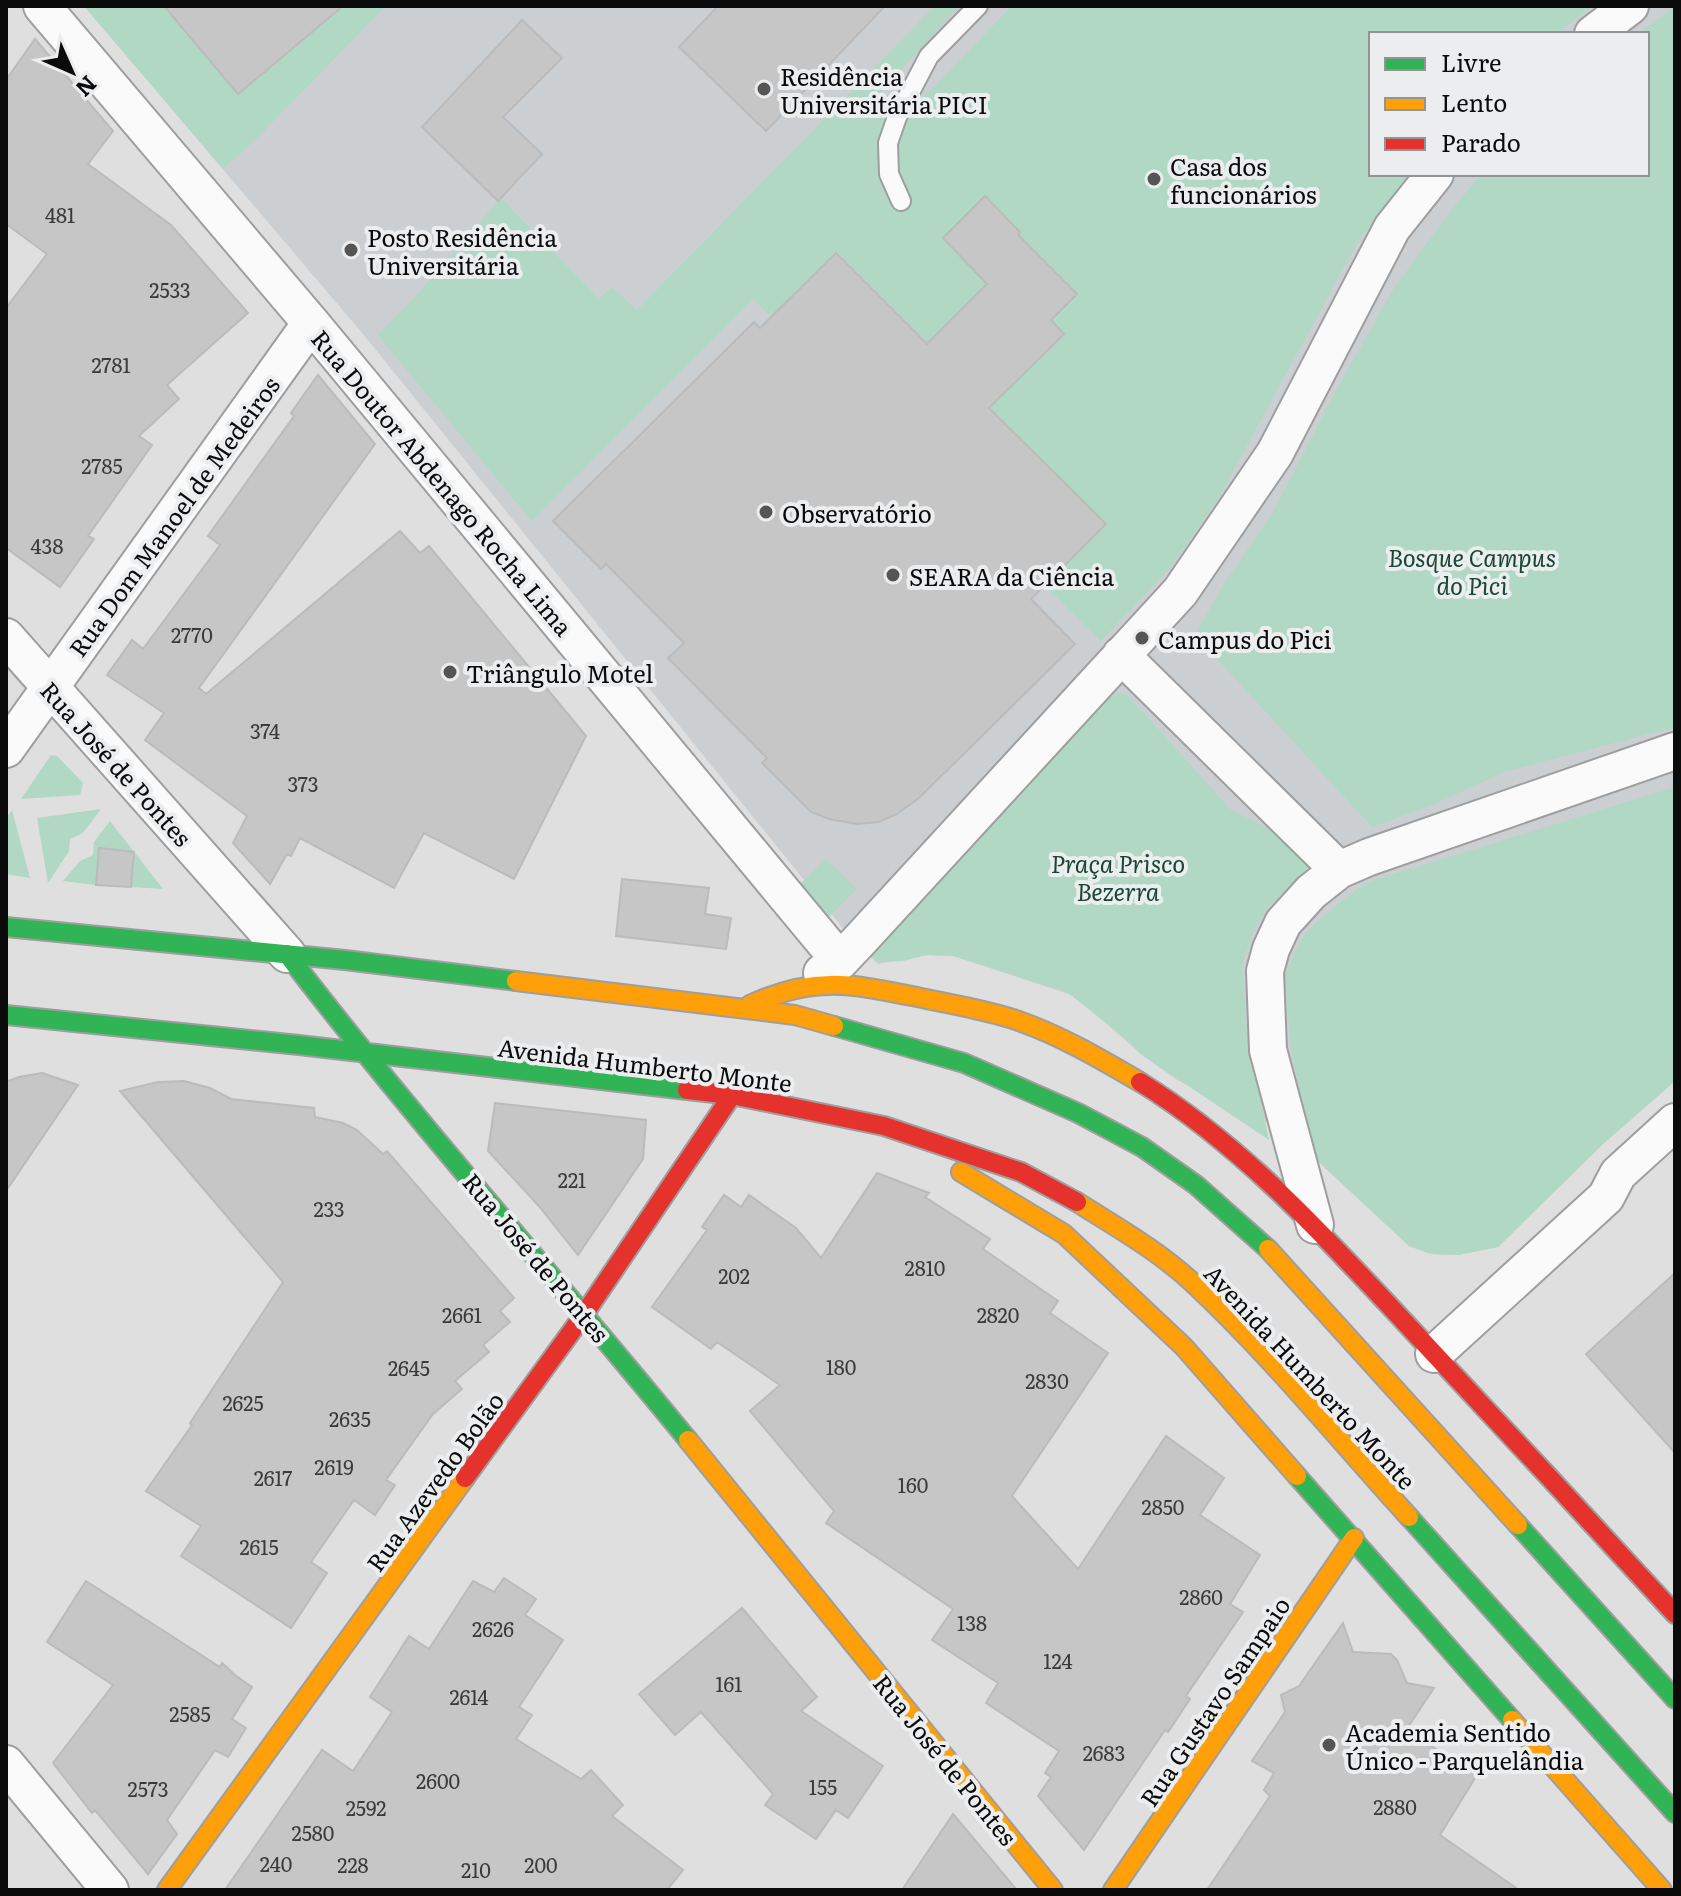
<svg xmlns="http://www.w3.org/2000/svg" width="1681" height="1896" viewBox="0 0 1681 1896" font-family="Literata,serif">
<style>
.built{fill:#cbcfd2;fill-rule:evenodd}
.green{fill:#b0d8c4}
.building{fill:#c6c6c7;stroke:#bbbbbc;stroke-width:2}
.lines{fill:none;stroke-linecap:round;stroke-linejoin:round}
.lane-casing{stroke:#9e9e9e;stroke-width:22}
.street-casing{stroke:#9e9e9e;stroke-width:40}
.fast-casing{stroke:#9e9e9e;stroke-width:22}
.slow-casing{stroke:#9e9e9e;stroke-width:22}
.jam-casing{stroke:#9e9e9e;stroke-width:22}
.lane{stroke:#fafafa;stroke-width:18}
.street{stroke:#fafafa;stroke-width:36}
.fast{stroke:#30b455;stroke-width:18}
.slow{stroke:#ff9f0a;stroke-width:18}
.jam{stroke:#e5322d;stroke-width:18}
.poi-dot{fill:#555556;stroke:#ebedee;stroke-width:3}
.labels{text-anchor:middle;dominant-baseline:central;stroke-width:8;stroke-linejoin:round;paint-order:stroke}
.number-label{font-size:20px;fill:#3b3b3c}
.poi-label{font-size:24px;fill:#0b0b0c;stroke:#ebedee;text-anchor:start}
.street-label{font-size:24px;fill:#0b0b0c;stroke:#ebedee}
.park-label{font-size:24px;font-style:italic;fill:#184833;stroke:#ebedee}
</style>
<rect width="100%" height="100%" fill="#dfdfe0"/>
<path class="built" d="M84 6H1675V1081L1603 1144 1498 1247 1458 1255 1431 1254 1409 1246 1286 1132 1177 1080 1142 1055 1075 996 953 956 927 955 878 964 854 942 363 334ZM1371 34H1647V174H1371Z"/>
<path class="green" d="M84 6H386L254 141 223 169Z
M935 6H959L870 104 918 103 1012 6H1592L1556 34H1371V174H1411L1360 238 1219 497 1171 567 1101 641 753 299 532 521 378 335 415 297 501 198 599 299 612 287 637 310Z
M1675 8V727L1504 772 1430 806 1372 827 1195 635 1223 585 1272 514 1335 392 1394 288 1456 204 1482 174H1647V34H1637Z
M1120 693 1127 694 1231 810 1285 836 1301 850 1308 868 1268 907 1254 930 1242 965 1247 1033 1269 1140 1142 1055 1125 1038 1067 992 953 956 927 955 903 961 881 962 874 959 871 953 996 815 1111 697Z
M51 755 57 756 83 783 80 795 21 799Z
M1675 787V1081L1603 1144 1498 1247 1458 1255 1431 1254 1409 1246 1314 1157 1291 1050 1285 975 1301 939 1316 922 1365 883Z
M101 809 83 833 70 839 69 851 48 883 37 818Z
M12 810 30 878 6 874V819Z
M110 821 163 889 131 887 134 852 100 848 96 885 63 881 80 861 93 855 94 842Z
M826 859 857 889 829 917 799 885Z"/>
<path class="building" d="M164 6H343L238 94Z
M718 6H885L766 131 679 47Z
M522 20 562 58 503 117 542 154 498 201 422 127Z
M35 39 113 131 88 164 171 225 248 313 167 385 179 399 139 436 152 445 88 536 94 539 60 587 6 548V308L47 254 6 224V80Z
M985 196 1020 232 1018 235 1077 294 1051 320 1064 334 989 408 1106 524 1031 599 1075 644 919 798 897 814 879 822 857 824 829 819 811 812 762 763 767 758 668 658 684 643 606 564 601 569 553 521 754 322 760 328 836 253 927 344 987 284 943 238Z
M318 375 375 444 199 688 206 694 400 531 420 553 429 546 586 736 514 879 424 833 394 888 300 838 291 856 287 854 270 884 233 843 247 816 145 740 164 713 107 675 132 640 143 649 220 545 208 536 294 416 291 413Z
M99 848 134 852 131 887 96 885Z
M622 879 709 888 705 914 731 918 726 949 616 936Z
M42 1073 78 1085 6 1191V1082L19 1077Z
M184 1081 210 1088 231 1099 314 1108 315 1117 343 1123 357 1130 383 1154 387 1151 514 1298 500 1311 510 1322 483 1345 489 1352 455 1381 462 1389 433 1414 386 1480 395 1485 375 1515 354 1500 311 1562 327 1573 291 1628 181 1556 201 1526 146 1491 192 1425 190 1423 283 1282 120 1091 158 1082Z
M495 1103 646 1120 643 1159 578 1255 538 1205 488 1151Z
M877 1173 929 1193 925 1197 990 1239 983 1249 1058 1301 1050 1313 1108 1353 1012 1496 1078 1569 1166 1436 1224 1478 1200 1515 1260 1555 1230 1604 1243 1612 1186 1696 1190 1699 1168 1732 1165 1730 1084 1850 1038 1796 1051 1777 1045 1773 1059 1751 986 1703 998 1683 932 1640 953 1609 826 1523 834 1511 750 1411 780 1385 717 1342 711 1349 652 1307 707 1230 702 1227 724 1195 741 1207 749 1195 796 1228 821 1258Z
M1675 1273V1453L1586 1354Z
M504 1578 536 1599 525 1615 563 1640 519 1707 532 1715 516 1739 581 1779 591 1770 623 1805 612 1816 683 1870 667 1890H225L322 1750 353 1771 392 1712 370 1697 409 1636 429 1649 473 1581 494 1592Z
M86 1581 220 1667 222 1663 236 1676 252 1687 232 1719 246 1728 228 1757 215 1750 167 1820 177 1834 148 1874 95 1810 92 1813 53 1763 113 1685 47 1642Z
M742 1608 817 1697 801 1711 883 1766 848 1818 836 1810 816 1839 765 1805 773 1794 701 1712 675 1735 639 1694Z
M1343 1623 1353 1652 1391 1654 1397 1660 1407 1683 1434 1688 1406 1730 1477 1775 1440 1835 1519 1890H1207L1270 1796 1264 1790 1274 1773 1252 1761 1285 1712 1281 1695 1299 1686Z
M953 1814 1017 1890H902Z"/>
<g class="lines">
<g class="lane-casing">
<path id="lane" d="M901 201 889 174 888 143 897 117 929 56 978 6"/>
</g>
<g class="street-casing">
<path id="street" d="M42 6 311 323 840 961
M1593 34 1630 6
M6 637 287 954
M1121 655 1339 870
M6 749 311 323
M822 973 840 961 859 941 1180 592 1275 453 1392 228 1435 174
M1315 1225 1268 1050 1265 971 1271 949 1283 923 1311 892 1339 870 1369 857 1675 751
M1434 1354 1606 1197 1618 1174 1675 1122
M6 1764 110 1890"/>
</g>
<g class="fast-casing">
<path id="fast" d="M6 927 345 960 516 981
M287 954C415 1121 555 1277 688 1440
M6 1015 299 1045 687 1090
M834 1026 964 1063 1078 1113 1142 1147 1196 1185 1268 1249
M1297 1476 1512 1720
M1409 1517 1675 1813
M1518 1525 1675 1699"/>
</g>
<g class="slow-casing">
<path id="slow" d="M516 981 795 1015 834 1026
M750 1005C813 975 852 984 917 997 949 1004 982 1009 1013 1019 1058 1034 1099 1058 1140 1082
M961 1172 1064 1234 1184 1347 1297 1476
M1077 1202C1116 1227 1159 1251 1193 1283 1270 1355 1338 1439 1409 1517
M1268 1249 1518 1525
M688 1440 1053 1890
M1512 1720 1662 1890
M167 1890 465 1478
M1113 1890 1354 1538"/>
</g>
<g class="jam-casing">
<path id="jam" d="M1140 1082C1244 1146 1329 1241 1412 1330 1500 1424 1588 1519 1675 1614
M687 1090 732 1095 884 1126 1021 1172 1077 1202
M465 1478 585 1313 732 1095"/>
</g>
<use href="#lane" class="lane"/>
<use href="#street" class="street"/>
<use href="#fast" class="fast"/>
<use href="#slow" class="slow"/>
<use href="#jam" class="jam"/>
</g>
<g class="poi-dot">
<circle cx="764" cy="89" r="8"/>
<circle cx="1154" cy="179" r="8"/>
<circle cx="351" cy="250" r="8"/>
<circle cx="766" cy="512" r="8"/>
<circle cx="893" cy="575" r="8"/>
<circle cx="1142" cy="638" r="8"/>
<circle cx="450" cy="672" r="8"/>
<circle cx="1329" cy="1745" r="8"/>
</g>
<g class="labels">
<g class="number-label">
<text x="60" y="214">481</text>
<text x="170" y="289">2533</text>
<text x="111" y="364">2781</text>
<text x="102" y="465">2785</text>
<text x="47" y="545">438</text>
<text x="192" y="634">2770</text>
<text x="265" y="730">374</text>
<text x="303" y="783">373</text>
<text x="572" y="1179">221</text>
<text x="329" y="1208">233</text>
<text x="925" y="1267">2810</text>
<text x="734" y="1275">202</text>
<text x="462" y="1314">2661</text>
<text x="998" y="1314">2820</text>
<text x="841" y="1366">180</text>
<text x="409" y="1367">2645</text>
<text x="1047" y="1380">2830</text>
<text x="243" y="1402">2625</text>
<text x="350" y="1418">2635</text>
<text x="334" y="1466">2619</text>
<text x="273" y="1477">2617</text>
<text x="913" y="1484">160</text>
<text x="1163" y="1506">2850</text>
<text x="259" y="1546">2615</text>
<text x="1201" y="1596">2860</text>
<text x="972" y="1622">138</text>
<text x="493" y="1628">2626</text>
<text x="1058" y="1660">124</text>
<text x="729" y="1683">161</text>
<text x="469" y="1696">2614</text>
<text x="190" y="1713">2585</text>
<text x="1104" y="1752">2683</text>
<text x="438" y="1780">2600</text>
<text x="823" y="1786">155</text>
<text x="148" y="1788">2573</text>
<text x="1395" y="1806">2880</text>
<text x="366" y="1807">2592</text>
<text x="313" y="1832">2580</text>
<text x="276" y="1863">240</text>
<text x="353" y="1864">228</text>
<text x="541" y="1864">200</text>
<text x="476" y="1869">210</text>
</g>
<g class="poi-label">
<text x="780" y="75">Residência<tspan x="780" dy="28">Universitária PICI</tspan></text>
<text x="1170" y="165">Casa dos<tspan x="1170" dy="28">funcionários</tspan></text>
<text x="367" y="236">Posto Residência<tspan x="367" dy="28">Universitária</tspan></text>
<text x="782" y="512">Observatório</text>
<text x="909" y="575">SEARA da Ciência</text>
<text x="1158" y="638">Campus do Pici</text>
<text x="466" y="672">Triângulo Motel</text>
<text x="1345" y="1731">Academia Sentido<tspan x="1345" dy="28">Único - Parquelândia</tspan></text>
</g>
<g class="street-label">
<text transform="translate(443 482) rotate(50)">Rua Doutor Abdenago Rocha Lima</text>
<text transform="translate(173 516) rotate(-54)">Rua Dom Manoel de Medeiros</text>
<text transform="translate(117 763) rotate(48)">Rua José de Pontes</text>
<text transform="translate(645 1064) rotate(7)">Avenida Humberto Monte</text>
<text transform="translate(537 1257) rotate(50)">Rua José de Pontes</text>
<text transform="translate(1311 1376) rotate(47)">Avenida Humberto Monte</text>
<text transform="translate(434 1481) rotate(-54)">Rua Azevedo Bolão</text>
<text transform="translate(1214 1701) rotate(-56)">Rua Gustavo Sampaio</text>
<text transform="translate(946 1759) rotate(51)">Rua José de Pontes</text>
</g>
<g class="park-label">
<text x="1472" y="556">Bosque Campus<tspan x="1472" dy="28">do Pici</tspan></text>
<text x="1118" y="862">Praça Prisco<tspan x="1118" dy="28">Bezerra</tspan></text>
</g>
</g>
<rect width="1681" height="1896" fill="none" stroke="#0b0b0c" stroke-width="16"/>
<rect x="1369" y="32" width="280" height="144" fill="#ebedee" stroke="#919394" stroke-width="2"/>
<rect x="1385" y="58" width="40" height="12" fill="#30b455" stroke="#919394" stroke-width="2"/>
<text x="1441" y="72" font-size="24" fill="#0b0b0c">Livre</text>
<rect x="1385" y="98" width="40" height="12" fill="#ff9f0a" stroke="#919394" stroke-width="2"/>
<text x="1441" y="112" font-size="24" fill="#0b0b0c">Lento</text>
<rect x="1385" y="138" width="40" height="12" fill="#e5322d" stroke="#919394" stroke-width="2"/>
<text x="1441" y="152" font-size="24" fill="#0b0b0c">Parado</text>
<g transform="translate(72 72) rotate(135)" stroke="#ebedee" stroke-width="6" paint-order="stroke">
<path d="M0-6L14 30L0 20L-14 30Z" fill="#0b0b0c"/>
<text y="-12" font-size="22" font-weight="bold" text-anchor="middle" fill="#0b0b0c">N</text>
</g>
</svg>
